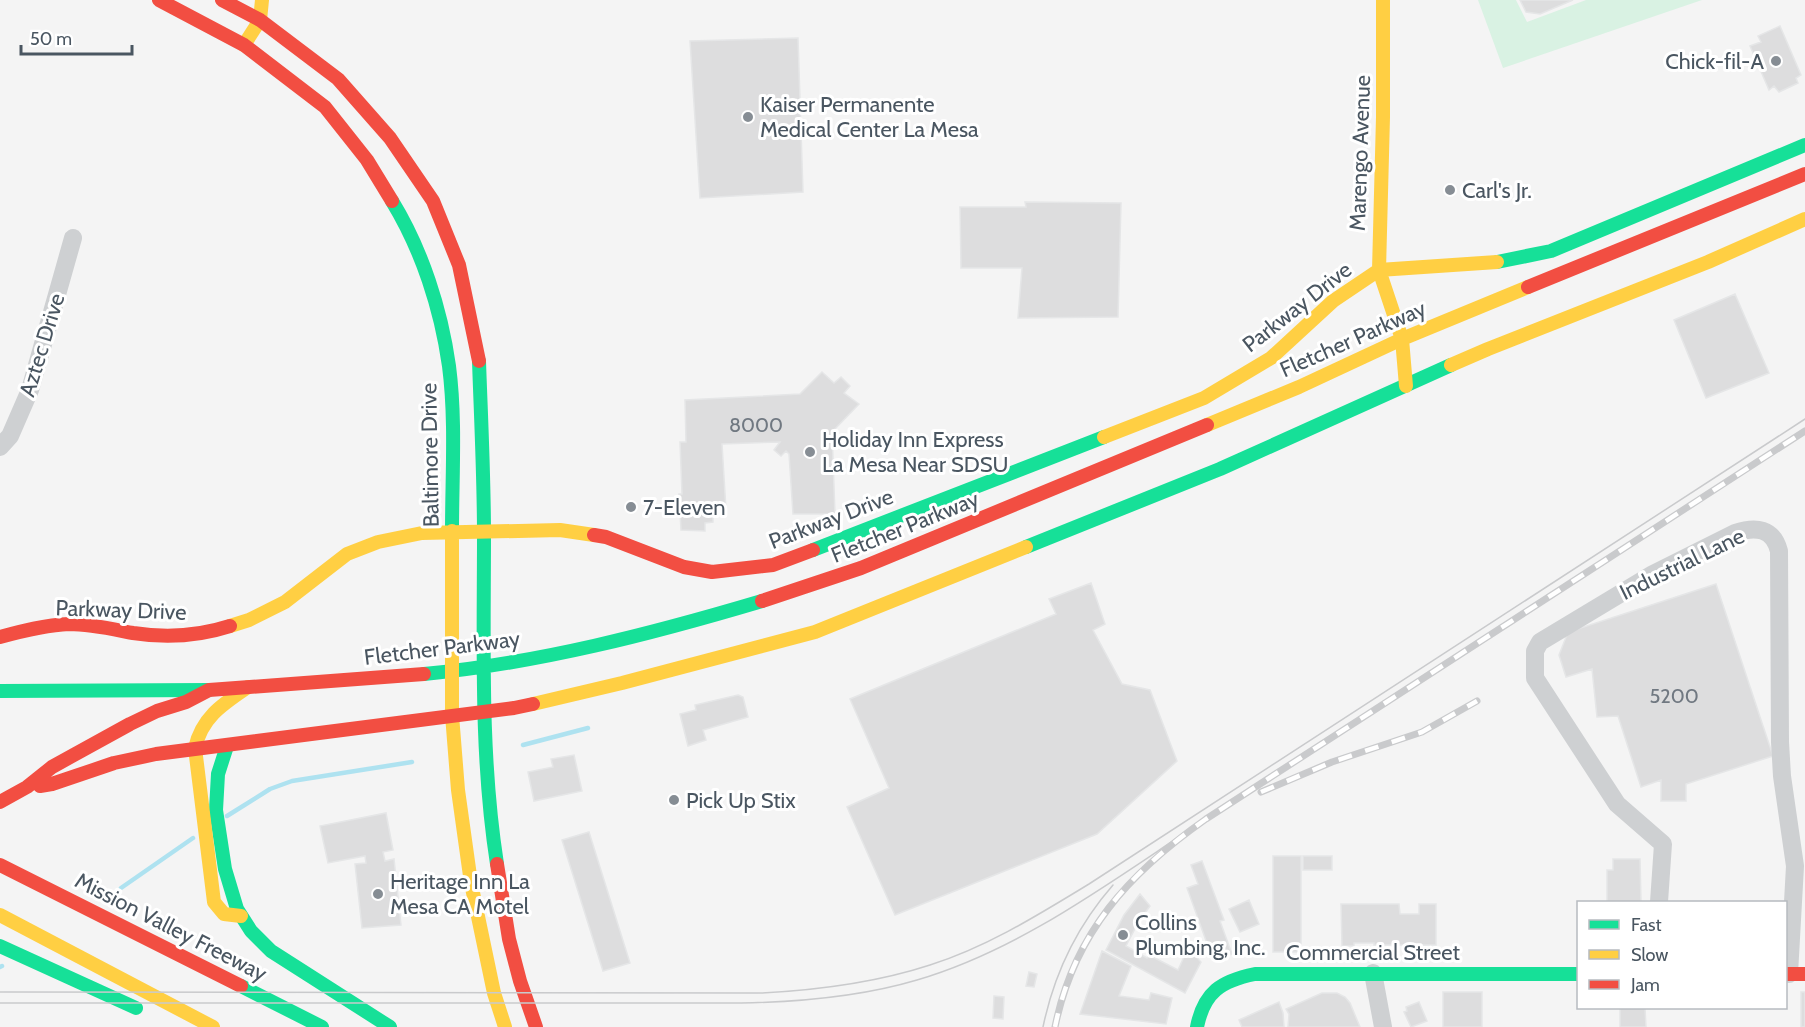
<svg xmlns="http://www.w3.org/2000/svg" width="1805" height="1027" viewBox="0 0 1805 1027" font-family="Cabin,sans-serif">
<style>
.green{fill:#d9f2e3}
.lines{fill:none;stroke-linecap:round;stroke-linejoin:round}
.stream{stroke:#aee2f0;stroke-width:4.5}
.building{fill:#ddddde;stroke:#e5e6e7;stroke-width:1.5}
.street{stroke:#ced0d2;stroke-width:18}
.fast{stroke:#16e098;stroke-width:14}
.slow{stroke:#ffcf43;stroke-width:14}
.jam{stroke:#f24e42;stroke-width:14}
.tram{stroke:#c9cacc;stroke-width:1.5}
.rail-casing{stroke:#c9cacc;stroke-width:7}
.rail{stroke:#fff;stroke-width:4.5;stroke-dasharray:14;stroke-linecap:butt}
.poi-dot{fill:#868d94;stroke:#fff;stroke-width:2}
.labels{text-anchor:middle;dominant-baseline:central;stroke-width:6;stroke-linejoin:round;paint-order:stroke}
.number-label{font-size:20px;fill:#707881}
.poi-label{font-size:22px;fill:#4a5661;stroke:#fff;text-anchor:start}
.street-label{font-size:22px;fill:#4a5661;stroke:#fff}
</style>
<rect width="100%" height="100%" fill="#f4f4f4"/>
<path class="green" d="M1478 0H1516L1527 22 1586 0H1702L1503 68Z"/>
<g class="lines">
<path class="stream" d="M523 745 588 728
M227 816 270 789 292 781 412 762
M121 888 193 838
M0 967 2 966"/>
</g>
<path class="building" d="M1520 0H1573L1540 14 1526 12Z
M1780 26 1801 75 1796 78 1798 83 1779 92 1774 86 1769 90 1750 46 1761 42 1758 36Z
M798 38 803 192 700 198 690 41Z
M1025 202 1121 203 1118 317 1018 318 1022 268H961L960 207H1026Z
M1735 294 1769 373 1706 398 1674 320Z
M822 372 834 383 841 377 850 386 844 393 859 404 832 432 835 514H793L789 454 786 451 781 456 774 450 780 442 722 444 726 510 713 511V522L705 523V531L681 530 679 494H682L680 442H686L685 400 800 394Z
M1091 583 1105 624 1093 630 1122 684 1150 690 1177 761 1097 834 895 915 847 807 889 788 850 699 1056 614 1049 599Z
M1716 584 1773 756 1686 784V801H1661V780L1641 787 1618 716 1597 717 1592 669 1566 677 1559 655 1568 632Z
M738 695 743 697 748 717 703 730 706 740 688 746 680 714 696 710 695 705Z
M574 755 582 791 534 801 528 772 553 767 551 759Z
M386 813 393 850 383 852 385 861 394 859 401 925 362 928 355 864 366 863 365 856 328 863 320 826Z
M589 832 630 963 603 971 562 840Z
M1273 856H1301V952H1273Z
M1303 856H1332V870H1303Z
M1613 859H1640L1641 902H1607V870H1613Z
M1202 861 1224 920 1220 921 1232 954 1213 960 1187 888 1198 884 1191 865Z
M1140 894 1150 906 1138 923 1126 946 1147 958 1149 955 1178 970 1188 948 1201 962 1185 993 1106 950 1124 915Z
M1249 900 1259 924 1240 932 1229 909Z
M1341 904H1399L1400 914H1419V904H1436V945H1374V943H1354V946H1342Z
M1102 951 1131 966 1119 996 1149 1000 1151 993 1172 998 1166 1024 1080 1014Z
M1029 972 1037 974 1034 987 1026 986Z
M1443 992H1482V1027H1443Z
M1801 992H1805V1027H1801Z
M1322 993H1337L1345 997 1350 1003 1360 1027H1288L1289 1014 1286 1009Z
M994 996 1004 997 1003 1019 993 1018Z
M1279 1002 1283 1013 1284 1027H1242L1239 1020Z
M1419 1002 1427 1021 1411 1027 1404 1012 1407 1011 1406 1007Z
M1620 1008H1645L1646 1027H1620Z"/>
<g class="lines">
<path class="street" d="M0 447 10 436 30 390 73 238
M1659 902 1663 844 1617 804 1535 678V651L1540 642 1653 574 1735 533C1756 526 1773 528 1779 551L1780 742 1782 776 1795 866 1789 974
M1373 973 1383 1027"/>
<path class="fast" d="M392 201C422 250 441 309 449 366 456 420 452 476 452 531
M1497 262 1551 251 1805 145
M479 361C481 419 484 477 484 535 484 645 480 755 497 864
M1026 547 1220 469 1451 365
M813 550 1104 437
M424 674C539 663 651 634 762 601
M0 691 209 690
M227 746 218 774 216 810 225 869 237 909 251 931 271 951 390 1027
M0 946 136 1008
M241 986 322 1027
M1197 1027C1204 992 1221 981 1255 974H1578"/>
<path class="slow" d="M1383 0V117L1379 270 1402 339 1406 386
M244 45 260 20 262 0
M1451 365 1488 349 1708 262 1805 219
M1207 425 1299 387 1402 339 1528 287
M1104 437 1204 398 1271 358 1333 301 1379 270 1497 262
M452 531V715L458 790 471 883 494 993 505 1027
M230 626 249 620 285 602 347 554 378 542 422 533 560 530 594 535
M533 704 622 683 815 632 1026 547
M0 915 213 1027
M241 916 224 914 214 902 195 748C202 717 223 704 248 687"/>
<path class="jam" d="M159 0 244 45 325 107 367 160 392 201
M222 0 260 20 338 79 390 138 433 201 459 265 479 361
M1528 287 1805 174
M594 535 606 537 684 567 712 572 773 565 813 550
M762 601 861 568 1207 425
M0 637C22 631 45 625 69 624 91 624 112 629 133 633 165 638 199 636 230 626
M40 786 52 784 114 763 156 754 514 708 533 704
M0 802 27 787 52 767 130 724 157 711 186 702 209 690 424 674
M497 864 509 939 520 981 536 1027
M0 865 241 986
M1786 974H1805"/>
<path class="tram" d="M0 992 762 993C819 990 875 983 930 965 987 947 1038 915 1089 884L1805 419
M0 1003H741C800 1002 860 997 917 980 1023 949 1114 879 1206 819
M1043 1027C1054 974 1078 925 1113 885"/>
<g class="rail-casing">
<path id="rail" d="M1261 792 1332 762 1422 732 1477 701
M1055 1027C1074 933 1129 873 1206 819L1805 431"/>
</g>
<use href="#rail" class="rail"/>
</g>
<g class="poi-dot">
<circle cx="1776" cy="61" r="6"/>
<circle cx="748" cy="117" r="6"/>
<circle cx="1450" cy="190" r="6"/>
<circle cx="810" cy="452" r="6"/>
<circle cx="631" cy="507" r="6"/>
<circle cx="674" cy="800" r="6"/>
<circle cx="378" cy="894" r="6"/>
<circle cx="1123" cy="935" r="6"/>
</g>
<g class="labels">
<g class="number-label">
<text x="756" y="425">8000</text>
<text x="1674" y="696">5200</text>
</g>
<g class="poi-label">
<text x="1764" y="61" text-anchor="end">Chick-fil-A</text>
<text x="760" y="104">Kaiser Permanente<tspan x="760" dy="25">Medical Center La Mesa</tspan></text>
<text x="1462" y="190">Carl's Jr.</text>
<text x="822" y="439">Holiday Inn Express<tspan x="822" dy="25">La Mesa Near SDSU</tspan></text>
<text x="643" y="507">7-Eleven</text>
<text x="686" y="800">Pick Up Stix</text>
<text x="390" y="881">Heritage Inn La<tspan x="390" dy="25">Mesa CA Motel</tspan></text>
<text x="1135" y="922">Collins<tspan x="1135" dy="25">Plumbing, Inc.</tspan></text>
</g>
<g class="street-label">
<text transform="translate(1360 153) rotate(-88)">Marengo Avenue</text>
<text transform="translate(1297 307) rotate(-38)">Parkway Drive</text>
<text transform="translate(1353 339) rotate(-24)">Fletcher Parkway</text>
<text transform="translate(42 345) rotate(-73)">Aztec Drive</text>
<text transform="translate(430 455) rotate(-91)">Baltimore Drive</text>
<text transform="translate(831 519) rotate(-21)">Parkway Drive</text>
<text transform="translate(905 527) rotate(-22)">Fletcher Parkway</text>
<text transform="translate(1682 564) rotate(-26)">Industrial Lane</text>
<text transform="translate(121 610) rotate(2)">Parkway Drive</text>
<text transform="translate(442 648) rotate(-7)">Fletcher Parkway</text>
<text transform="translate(171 927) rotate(27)">Mission Valley Freeway</text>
<text x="1373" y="952">Commercial Street</text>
</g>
</g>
<rect x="1577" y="901" width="210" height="108" fill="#ffffff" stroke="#b7bbc0" stroke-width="1.5"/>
<rect x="1589" y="920" width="30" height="9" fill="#16e098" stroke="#b7bbc0" stroke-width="1.5"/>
<text x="1631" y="931" font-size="18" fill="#4a5661">Fast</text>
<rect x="1589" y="950" width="30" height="9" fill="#ffcf43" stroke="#b7bbc0" stroke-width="1.5"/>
<text x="1631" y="961" font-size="18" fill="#4a5661">Slow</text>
<rect x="1589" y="980" width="30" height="9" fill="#f24e42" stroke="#b7bbc0" stroke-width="1.5"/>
<text x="1631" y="991" font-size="18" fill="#4a5661">Jam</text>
<path d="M21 45v9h111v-9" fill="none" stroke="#4a5661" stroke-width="3"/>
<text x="30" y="45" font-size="18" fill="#4a5661" stroke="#ffffff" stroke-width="4.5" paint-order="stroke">50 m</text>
</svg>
